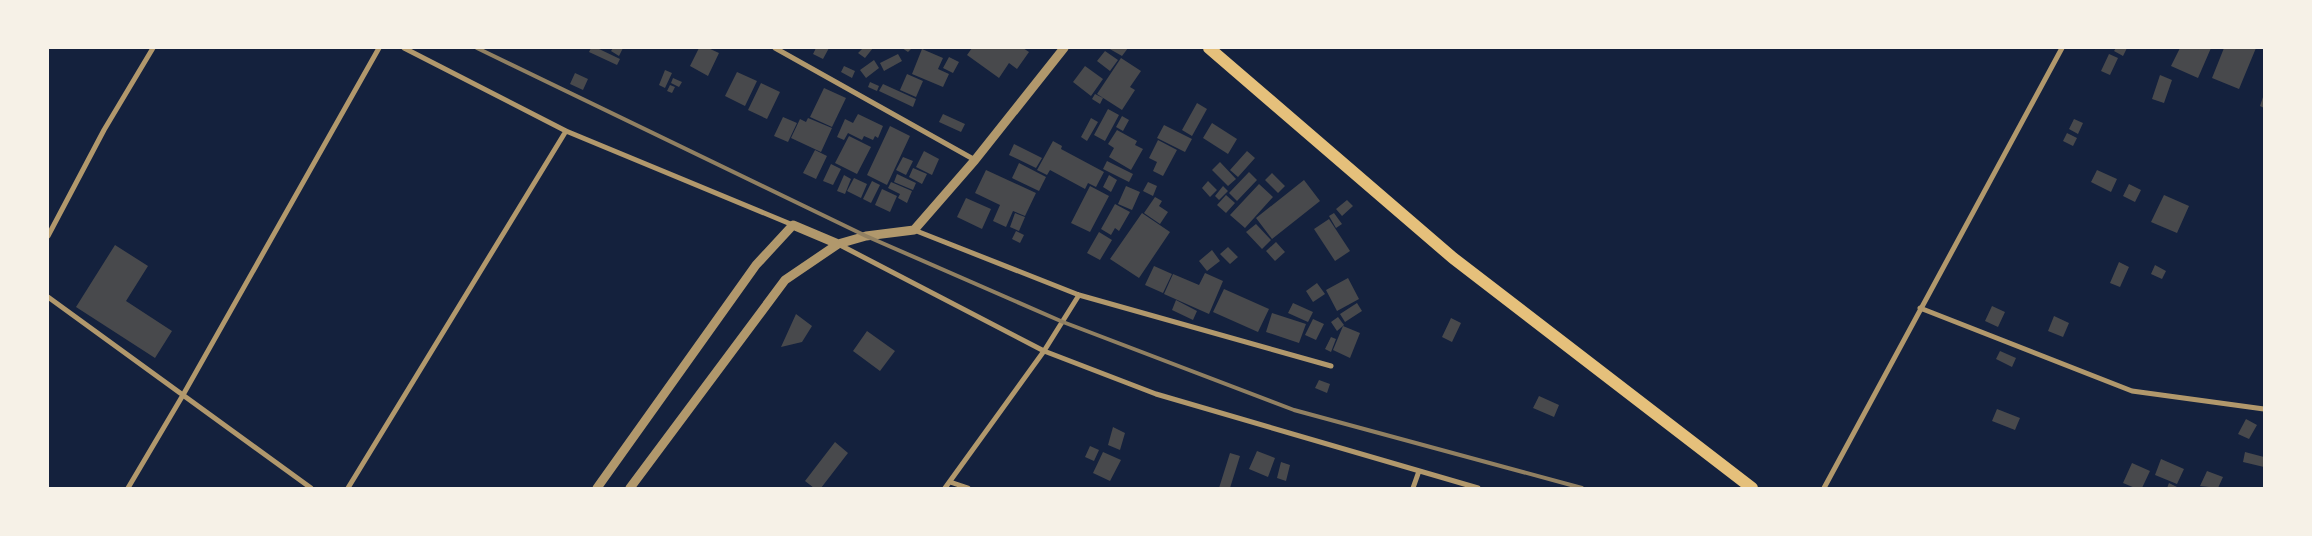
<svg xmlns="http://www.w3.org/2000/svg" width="2312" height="536" viewBox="0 0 2312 536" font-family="'Source Serif 4',serif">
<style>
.building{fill:#48494c}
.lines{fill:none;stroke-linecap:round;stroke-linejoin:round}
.minor{stroke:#b1986c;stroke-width:5}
.tertiary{stroke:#b1986c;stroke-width:9}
.primary{stroke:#e5c07b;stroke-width:12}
.rail{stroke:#918062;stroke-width:4}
</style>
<rect width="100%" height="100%" fill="#14213d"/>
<path class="building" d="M591 48H597L620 59 617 65 589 52Z
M613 48H623L619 56 611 51Z
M699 48H708L719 53 708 76 690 66Z
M816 48H829L823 59 813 54Z
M863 48H873L865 58 858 53Z
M902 48H912L908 52Z
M972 48H1023L1029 52 1017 69 1009 63 999 78 967 55Z
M1108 48H1128L1122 56Z
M2116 48H2127L2123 56 2114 51Z
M2180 48H2211L2198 78 2171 66Z
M2224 48H2256L2239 89 2212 78Z
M922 49 943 58 938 69 949 74 943 87 912 74Z
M1105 51 1118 60 1110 71 1097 61Z
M898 54 902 61 884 71 880 63Z
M2109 54 2118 58 2110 75 2101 71Z
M949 57 959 62 953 73 943 68Z
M1121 58 1141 71 1130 87 1135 90 1122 110 1097 94Z
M874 60 879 68 866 78 860 70Z
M844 66 855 71 852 78 841 72Z
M1085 66 1103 79 1091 96 1073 82Z
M665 70 672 73 665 88 659 85Z
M737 72 757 81 745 106 725 96Z
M575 73 588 79 583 90 570 84Z
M907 74 923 81 916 97 900 90Z
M2160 75 2172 80 2164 103 2152 99Z
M673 78 682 82 679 87 671 83Z
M870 82 879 86 877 91 868 87Z
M761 83 780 92 767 119 748 110Z
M883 84 916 99 913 107 879 91Z
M670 85 675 87 672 93 667 91Z
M824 88 846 98 832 127 810 117Z
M1095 94 1103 98 1100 104 1092 99Z
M2264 94V108L2260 106Z
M1197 103 1207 109 1192 136 1182 130Z
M1108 109 1119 115 1105 141 1094 135Z
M858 114 883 126 878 138 875 136 873 140 864 136 862 140 848 133 844 140 837 137 845 119 853 123Z
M943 114 965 124 961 132 939 122Z
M1122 116 1129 120 1123 131 1116 127Z
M783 117 797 123 788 142 774 136Z
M808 118 832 128 821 152 791 138 800 119 806 122Z
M1091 118 1098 122 1087 141 1081 137Z
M2074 119 2083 123 2078 134 2069 129Z
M1212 123 1237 139 1228 154 1203 138Z
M1164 125 1192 139 1185 152 1157 138Z
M890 126 910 136 887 185 867 175Z
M1117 130 1137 141 1135 145 1143 149 1131 170 1109 157 1114 148 1108 144Z
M2067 133 2077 138 2073 146 2063 141Z
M849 136 871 147 857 174 835 163Z
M1158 140 1177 150 1163 176 1153 171 1157 162 1149 158Z
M1053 141 1062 146 1061 149 1104 172 1096 187 1088 183 1085 189 1050 170 1047 175 1037 170Z
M1014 144 1042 158 1036 168 1009 155Z
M815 150 827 156 816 179 803 173Z
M924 151 939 159 932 175 916 167Z
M1247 151 1255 158 1238 177 1230 170Z
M903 157 913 161 906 175 896 170Z
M1107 161 1133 174 1129 182 1103 169Z
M1220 162 1236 179 1228 186 1212 170Z
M1019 163 1046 177 1039 191 1012 178Z
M831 164 841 169 833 185 823 181Z
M913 168 927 174 922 184 909 177Z
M986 170 1036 193 1025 216 1013 211 1006 227 993 221 1000 205 975 193Z
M2097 170 2117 179 2111 192 2091 182Z
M1249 172 1257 180 1237 201 1229 193Z
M1272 173 1285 186 1278 193 1265 180Z
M897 174 916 183 913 190 894 182Z
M844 175 851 179 845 194 837 191Z
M1109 175 1117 180 1111 192 1103 187Z
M854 178 867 184 861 198 847 191Z
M1304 180 1320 201 1272 239 1256 218Z
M872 181 880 185 871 203 863 199Z
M1208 181 1217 190 1210 197 1202 188Z
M891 182 912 191 907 203 898 198 900 194 888 188Z
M1148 182 1157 186 1153 196 1143 191Z
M1259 184 1273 197 1245 228 1230 215Z
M2129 184 2141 190 2135 202 2123 196Z
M1090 186 1109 196 1090 232 1071 223Z
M1126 186 1140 192 1132 210 1118 204Z
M1223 186 1228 191 1219 200 1215 196Z
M882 189 897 196 890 212 875 205Z
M1226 195 1235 203 1226 213 1217 205Z
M2164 195 2189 206 2177 233 2151 222Z
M1155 197 1162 201 1159 206 1168 212 1160 224 1144 213Z
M966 198 991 209 982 229 957 217Z
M1347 200 1353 206 1342 216 1336 209Z
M1115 204 1130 212 1119 231 1115 228 1111 235 1101 229Z
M1015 213 1025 217 1019 231 1010 227Z
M1142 213 1170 232 1139 278 1110 259Z
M1334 213 1342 224 1336 228 1329 216Z
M1329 219 1350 251 1335 261 1314 229Z
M1256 224 1271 240 1262 249 1246 232Z
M1016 231 1024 235 1020 243 1012 239Z
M1099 232 1112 240 1100 260 1087 253Z
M1276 242 1285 252 1275 261 1266 251Z
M115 245 148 266 126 301 172 331 155 358 76 307Z
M1228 247 1238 257 1230 264 1220 254Z
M1212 250 1220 261 1207 271 1199 261Z
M2119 262 2129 267 2120 287 2110 283Z
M2155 265 2166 271 2162 279 2151 274Z
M1154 266 1172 274 1163 293 1145 285Z
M1205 273 1223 281 1209 314 1164 294 1173 274 1199 285Z
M1348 278 1359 299 1337 311 1326 290Z
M1317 283 1325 294 1313 302 1306 291Z
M1224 289 1269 309 1258 332 1213 312Z
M1176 300 1197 311 1193 320 1172 310Z
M1293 303 1313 312 1308 322 1288 313Z
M1357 303 1362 311 1345 322 1340 314Z
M1992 306 2005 312 1998 327 1985 321Z
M1272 313 1306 324 1299 343 1266 332Z
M796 314 812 326 802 342 781 347Z
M2054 316 2069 323 2063 337 2048 331Z
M1338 317 1344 325 1337 331 1331 322Z
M1451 318 1461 323 1452 342 1442 337Z
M1313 319 1324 324 1316 340 1305 335Z
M1343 326 1360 333 1350 358 1333 350Z
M867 331 895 351 880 371 853 351Z
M1331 337 1336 339 1331 352 1325 349Z
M2000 351 2016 358 2012 367 1996 359Z
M1319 380 1330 384 1327 393 1315 388Z
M1539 396 1559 405 1554 417 1533 408Z
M1997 409 2020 418 2015 430 1992 421Z
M2246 419 2257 425 2249 439 2238 434Z
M1113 427 1125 433 1120 450 1108 445Z
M835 442 848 453 821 488H814L805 481Z
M1090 446 1099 450 1094 461 1085 457Z
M1257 451 1275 458 1268 477 1249 469Z
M1103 452 1121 460 1110 481 1093 473Z
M2245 452 2264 457V467L2243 462Z
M1230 453 1240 456 1230 488H1219Z
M2161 459 2184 469 2177 484 2155 475Z
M1281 462 1290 465 1286 481 1277 478Z
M2132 463 2150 471 2142 488H2135L2123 483Z
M2207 471 2223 477 2218 488 2200 486Z
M2169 483 2179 488H2167Z"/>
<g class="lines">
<path class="minor" d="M404 48 566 131 793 225
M775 48 975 160
M914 230 1079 295 1331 366
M48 236 104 130 153 48
M838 244 1044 351 1156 394 1478 488
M48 297 311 488
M1920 308 2132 391 2264 409
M950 482 968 488
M128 488 183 395 379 48
M348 488 566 131
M945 488 1044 351 1079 295
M1413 488 1419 471
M1824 488 2062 48"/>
<path class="tertiary" d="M597 488 756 265 793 225 838 244
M630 488 785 280 838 244 866 236 914 230 975 160 1064 48"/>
<path class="primary" d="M1209 48 1453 258 1752 488"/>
<path class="rail" d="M477 48 866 236 1063 322 1294 410 1582 488"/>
</g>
<rect width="2312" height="536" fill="none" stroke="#f6f1e7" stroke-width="98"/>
</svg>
